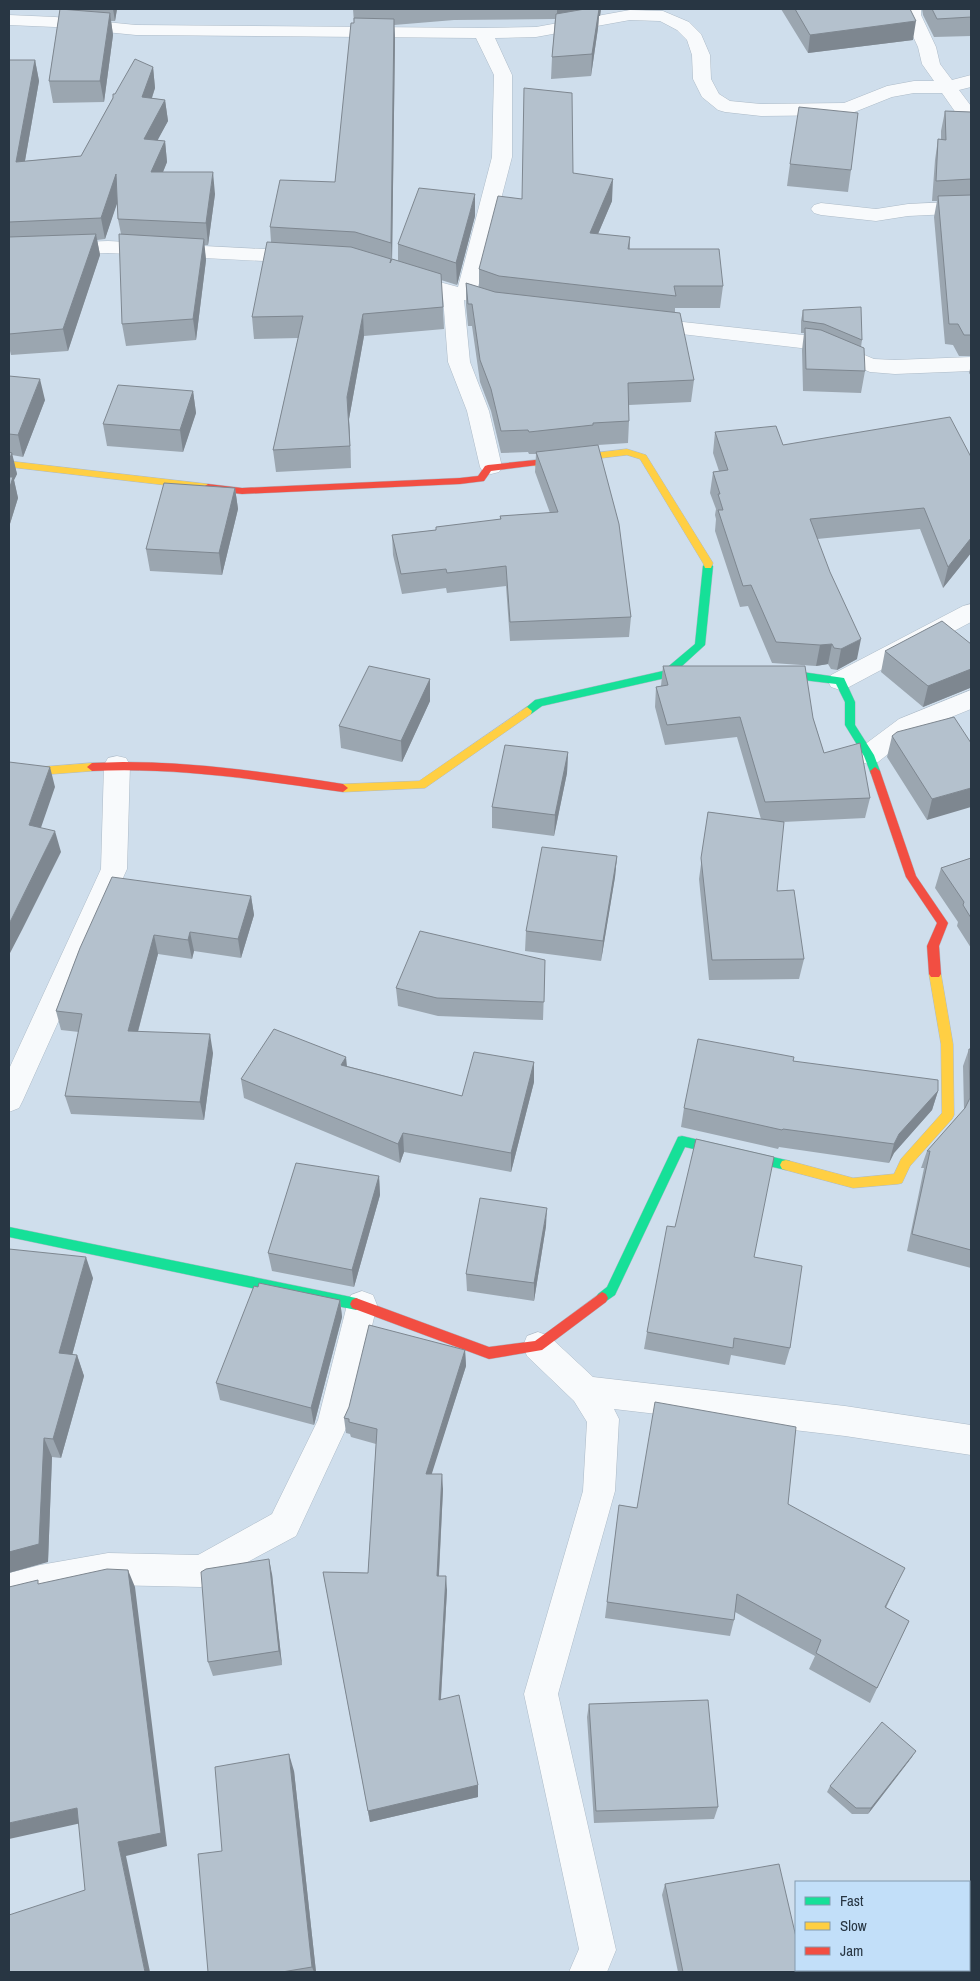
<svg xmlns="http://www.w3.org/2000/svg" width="980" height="1981" viewBox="0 0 980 1981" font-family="'Archivo Narrow',sans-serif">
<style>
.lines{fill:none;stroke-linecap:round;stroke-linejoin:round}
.street-casing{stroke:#adbbc8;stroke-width:1}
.fast-casing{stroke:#adbbc8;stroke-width:1}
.slow-casing{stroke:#adbbc8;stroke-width:1}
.jam-casing{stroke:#adbbc8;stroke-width:1}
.street{fill:#f8fafc;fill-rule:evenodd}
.fast{fill:#16e098;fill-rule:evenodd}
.slow{fill:#ffcf43;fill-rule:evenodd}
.jam{fill:#f24e42;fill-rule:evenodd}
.wall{fill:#9ba6b0}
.shaded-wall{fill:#7e8790}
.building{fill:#b4c1cd;stroke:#7e8790}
</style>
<rect width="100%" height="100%" fill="#cfdeec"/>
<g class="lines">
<g class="street-casing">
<path id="street" d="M903 9H921V15L936 47 940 64 952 80 971 75V87L959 90 971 106V119L956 113 942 93H914L892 97 847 115 761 116 725 112 718 110 702 97 693 79 692 55 687 40 677 30 660 21 630 20 536 37 495 38 512 75V157L477 291 508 302 511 307 508 312 501 313 464 300 470 362 489 411 502 467 499 472 491 474 483 472 480 467 467 411 448 362 443 297 399 283 396 279 399 275 406 273 458 287 492 157 494 75 476 38 136 35 55 27 9 25V15L55 17 136 25 483 28 536 27 630 10 663 11 689 22 701 34 710 55 711 79 719 94 730 101 761 104 844 103 887 86 914 81H934L922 64 918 47 903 15Z
M971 201V213L908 216 876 221 821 215 814 213 811 209 814 205 821 203 876 209 908 204Z
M108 241 302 251 309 253 312 257 309 261 302 263 108 253 9 257V245Z
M646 318 822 337 874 359 895 360 971 357V371L895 374 870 372 818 350 639 329 636 324 639 319Z
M971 604V622L849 687 840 690 831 687 828 681 831 675 963 606Z
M971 690V709L917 731 878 762 869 764 860 762 856 755 860 748 899 719Z
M117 756 126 758 130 765 127 869 23 1100 19 1108 9 1112V1069L101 869 104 765 108 758Z
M362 1291 373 1295 377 1305 349 1422 296 1536 201 1587 108 1585 40 1597 9 1605V1573L40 1565 108 1553 198 1555 272 1514 318 1420 347 1305 351 1295Z
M538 1332 549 1336 593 1377 845 1406 971 1425V1455L845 1436 614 1409 619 1419 615 1491 558 1694 616 1950 607 1972H569L579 1949 524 1694 583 1491 587 1422 574 1401 527 1356 523 1346 527 1336Z"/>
</g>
<g class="fast-casing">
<path id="fast" d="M708 563 713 566 705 645 670 677 542 706 531 714H523L522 711 535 700 663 671 695 644 703 566Z
M771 671H795L844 678 855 702V725L874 755 880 771 879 774H871L864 756 845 725V702L836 684 795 679 767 678 766 675Z
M682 1136 786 1160 790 1161 792 1165 790 1169 786 1170 685 1147 615 1295 602 1304 598 1302 596 1298 598 1294 607 1287 678 1137Z
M9 1227 356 1298 360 1300 362 1304 360 1308 356 1310 9 1237Z"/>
</g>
<g class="slow-casing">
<path id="slow" d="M627 449 646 455 713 563 711 568H705L703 563 640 459 627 455 535 466 530 463 535 460Z
M9 461 208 484 213 487 208 490 9 467Z
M527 707 532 711 531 714 425 788 343 792 338 788 343 784 419 781Z
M92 763 97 767 92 771 27 776 9 775V767L27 768Z
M935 970 939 971 941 974 953 1044 954 1115 952 1119 910 1166 902 1183 898 1184 853 1188 782 1169 780 1165 782 1161 786 1160 853 1178 894 1174 901 1159 942 1113 941 1044 929 974 931 971Z"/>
</g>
<g class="jam-casing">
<path id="jam" d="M535 460 538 461V465L491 471 484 481 460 484 242 494 208 490 203 487 208 484 242 488 460 478 478 476 485 466 488 465Z
M123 762C198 762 270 773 343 784L348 788 343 792C259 780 177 767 92 771L87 767 92 763Z
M875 767 880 771 916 876 948 923 939 946 941 974 939 977H931L929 974 927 946 937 923 906 877 870 771Z
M602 1292 606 1294 608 1298 606 1302 542 1350 489 1359 352 1308 350 1304 352 1300 356 1298 489 1347 535 1341Z"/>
</g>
<use href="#street" class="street"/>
<use href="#fast" class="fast"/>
<use href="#slow" class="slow"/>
<use href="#jam" class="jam"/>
</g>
<path class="wall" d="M60 9H117L115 21H111L113 35 104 102 53 103 49 81Z
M353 9H601L600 16H599L598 28 591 76 551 79 552 57 555 19 454 20 394 25 395 39 392 259 398 261V244L475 216 457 285 441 280 443 307 444 329 364 336 349 419 351 468 276 472 273 450 298 338 254 339 252 317 271 242 270 227 335 182 354 23Z
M781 9H910L913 40 808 53Z
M922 9H971V36L934 37 923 15Z
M9 60H35L39 81 25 161 81 156 115 94 153 67 155 88 152 98 165 100 168 121 157 140 165 141 167 162 163 172 215 194 208 245H204L206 260 196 340 126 346 122 324 121 234 118 219 117 202 105 239 97 240 100 255 68 351 11 355 9 347Z
M945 111 971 112V356H959L953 345 945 344 934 217 937 201H932L935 160 938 139 941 140V131Z
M790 164 851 170 848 192 787 186Z
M573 173 612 201 598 234 630 237V249L723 286 720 308H675V313L694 380 691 402 629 405V421L628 443 598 445 631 617 629 637 510 641 506 586 447 593 446 588 402 594 393 555 392 535 436 530V527L500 520V516L550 513 535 472 536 454H529L528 452 501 453 491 411 480 382 472 326H468L466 305V283L479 287V269L522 199Z
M803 310 862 340 861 347 865 371 861 393 803 391 802 350 804 333H801V321Z
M971 365V376L969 373Z
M9 376 45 400 23 457 12 455 17 474 14 480 18 498 9 527Z
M193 391 196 413 183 452 107 446 103 424Z
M715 432 783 445 971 457V553L943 588 920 529 817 539 857 659 837 670 831 669 828 664 816 666 772 663 748 606 740 607 715 531 716 519 715 515 716 509 710 493 713 472 719 471 713 453Z
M235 488 238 509 222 575 150 571 146 549Z
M971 644V689L970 688 923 707 881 672 885 651Z
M663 666 813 718 824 753 870 798 865 818 783 822 777 891 804 959 799 979 709 980 699 879 708 812 761 819 737 737 665 745 655 707 656 687 661 686Z
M430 679V701L402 762 341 748 339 726Z
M892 736 971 743 927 820 887 757Z
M568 752 567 773 554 836 492 828V807Z
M617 856 615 877 601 961 525 951 526 931Z
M971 858V948L957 926 958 922 935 888 941 868Z
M251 896 254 915 241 958 194 951 192 959 158 954 138 1032 213 1053 204 1120 71 1114 65 1096 79 1032 61 1030 56 1011 80 948Z
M545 960 543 1020 438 1016 398 1006 396 988Z
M969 1049H971V1268L907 1251 924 1168H921L927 1151 964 1110 963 1066Z
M793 1061 938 1091 932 1110 894 1153 889 1163 779 1147 778 1149 681 1127 684 1108Z
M534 1062V1082L511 1172 404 1152 400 1163 244 1098 241 1079 347 1066 462 1096Z
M379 1176 380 1195 354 1287 272 1271 268 1253Z
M546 1226 534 1301 467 1291 466 1274Z
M9 1249 93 1278 72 1355H77L84 1376 61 1458 52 1457 48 1562Z
M754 1257 790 1348 785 1365 731 1355 729 1365 644 1349 647 1332Z
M340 1300 342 1317 314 1425 220 1400 216 1383Z
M465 1350 466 1366 431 1474 443 1489 439 1576 447 1590 441 1699 478 1785V1797L370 1822 323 1572 368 1573 376 1444 351 1437 350 1434 346 1433 344 1418Z
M788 1504 897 1584 886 1608 909 1621 870 1703 809 1669 815 1656 735 1612 734 1620 730 1636 605 1618 619 1505 637 1508Z
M272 1574 282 1665 213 1676 208 1662Z
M589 1704 718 1807 714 1819 594 1823 587 1717Z
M912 1757 868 1814H852L827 1792 830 1786Z
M294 1771 316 1972H208L222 1851Z
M665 1884 805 1972H678L662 1895Z"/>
<path class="shaded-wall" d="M113 9H117L115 21Z
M557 9H601L600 16H599L598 28 591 76 592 54 557 22Z
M110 13 113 35 104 102 100 81Z
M394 19 395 39 392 264 391 243Z
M916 21 913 40 808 53 810 35Z
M35 60 39 81 21 183 16 162Z
M153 67 155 88 145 118 142 97Z
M165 100 168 121 147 160 144 139Z
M165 141 167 162 154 194 151 172Z
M213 172 215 194 208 245 206 223Z
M116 174 120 195 105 239 101 218Z
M613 179 612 201 589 255 590 233Z
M475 194V216L457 285 456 263Z
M96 234 100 255 68 351 63 329Z
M204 239 206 260 196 340 193 319Z
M363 314 364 336 349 419 351 468 347 397Z
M40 379 45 400 23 457 18 435Z
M193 391 196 413 183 452 180 430Z
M12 453 17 474 14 480 18 498 9 527V460Z
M235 488 238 509 222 575 219 553Z
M971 538V553L943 588 948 567Z
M861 639 857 659 837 670 841 649Z
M832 644 828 664 816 666 820 645Z
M971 669V685L970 688 923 707 928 686Z
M430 679V701L402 762 401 741Z
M568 752 567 773 554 836 555 815Z
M50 767 55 787 35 845 29 825Z
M971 788V807L927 820 932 799Z
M55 831 61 852 22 930 9 955V924Z
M617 856 615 877 601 961 603 941Z
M251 896 254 915 241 958 238 939Z
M190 932 194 951 192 959 188 940Z
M154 935 158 954 133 1050 128 1031Z
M210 1034 213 1053 204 1120 200 1102Z
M346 1057 348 1076 341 1065Z
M534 1062V1082L511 1172V1153Z
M938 1091 932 1110 894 1153 889 1163 894 1144 899 1134Z
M403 1133 404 1152 400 1163 398 1144Z
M379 1176 380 1195 354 1287 352 1270Z
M547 1208 546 1226 534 1301V1283Z
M86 1257 93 1278 67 1374 59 1353Z
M340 1300 342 1317 314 1425 311 1408Z
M465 1350 466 1366 427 1489 426 1474Z
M77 1355 84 1376 61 1458 53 1439Z
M44 1438 52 1457 48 1562 9 1573V1552Z
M442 1474 443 1489 438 1590 437 1576Z
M269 1559 272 1574 282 1665 279 1651Z
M128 1570 135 1587 167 1846 126 1856 150 1972H145L118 1842Z
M446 1576 447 1590 440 1712 439 1700Z
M916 1751 912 1757 868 1814 871 1808Z
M289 1754 294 1771 316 1972H314L312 1967Z
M478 1785V1797L370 1822 368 1811Z
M77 1808 86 1822 9 1839V1823Z"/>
<path class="building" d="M60 9 110 13 100 81H49Z
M585 9H599L592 54 552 57 556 14Z
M795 9H910L916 21 810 35Z
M932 9H971V17L937 19Z
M354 18 394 19 391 243 355 232 270 227 280 180 335 182 351 23H354Z
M135 59 153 67 142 97 165 100 144 139 165 141 151 172H213L206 223 118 219 116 174 101 218 9 222V60H35L16 162 81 156 113 98V94H115Z
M524 88 572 93 573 173 613 179 590 233 630 237 628 249H719L723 286H674L676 296 499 276 479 269 498 196 522 199Z
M799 107 858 113 851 170 790 164Z
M945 111 971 112V179L936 181 938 139 946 140Z
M419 188 475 194 456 263 398 244Z
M971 195V335H964L958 324H949L938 196Z
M96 234 63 329 9 334V237Z
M119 234 204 239 193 319 122 324Z
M267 242 351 247 391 259 390 263 392 259 441 274 443 307 363 314 347 397 350 446 273 450 303 316 252 317Z
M466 283 495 292 680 313 694 380 628 383 629 421 593 423V425L529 432 528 430 501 431 491 389 480 360 472 304H468Z
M861 307 862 340 824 324 803 321V310Z
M805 328 821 330 864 348 865 371 806 369Z
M9 376 40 379 18 435 9 434Z
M118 385 193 391 180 430 103 424Z
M950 417 971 457V538L948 567 924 508 810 519 830 572 861 639 841 649 834 648 832 644 820 645 776 642 751 585 743 586 718 510H723L718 494H720L713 472 728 470 715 432 776 426 783 445Z
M598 445 619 524 631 617 510 622 506 566 447 573 446 569 401 574 392 535 436 530V527L501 519 500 516 558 512 536 452Z
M9 452 12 453 9 460Z
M9 477H13L9 490Z
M164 483 235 488 219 553 146 549Z
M942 621 971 644V669L928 686 885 651Z
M369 666 430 679 401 741 339 726Z
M663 666H805L813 718 824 753 860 743 870 798 765 802 740 717 667 725 656 687 668 685Z
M954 717 971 743V788L932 799 892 736 897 732Z
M505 745 568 752 555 815 492 807Z
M9 762 50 767 29 825 55 831 16 910 9 924Z
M708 812 784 822 777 891 794 890 804 959 712 960 701 858Z
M542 847 617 856 603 941 526 931Z
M971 858V918L963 905 964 902 941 868Z
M112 877 251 896 238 939 190 932 188 940 154 935 128 1031 210 1034 200 1102 65 1096 82 1014 56 1011 80 948Z
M420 931 545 960 544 1002 437 998 396 988Z
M274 1029 346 1057 341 1065 462 1096 474 1052 534 1062 511 1153 403 1133 398 1144 241 1079Z
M698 1039 794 1057 793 1061 938 1080V1091L899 1134 894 1144 783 1129 782 1130 684 1108Z
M969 1049H971V1250L912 1234 930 1151H927L965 1108 970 1098Z
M696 1139 774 1157 754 1257 802 1266 790 1348 734 1338 733 1348 647 1332 667 1226 675 1227Z
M296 1163 379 1176 352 1270 268 1253Z
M480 1198 547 1208 534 1283 466 1274Z
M9 1249 86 1257 59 1353 77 1355 53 1439 44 1438 39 1544 9 1552Z
M259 1283 340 1300 311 1408 216 1383 254 1286 258 1287Z
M369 1325 465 1350 426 1474H442L437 1576H446L439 1700 459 1695 478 1785 368 1811 323 1572 368 1573 377 1429 349 1422V1419L344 1418 349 1407Z
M655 1402 796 1427 788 1504 905 1568 885 1607 909 1621 877 1688 816 1653 821 1640 737 1594 734 1620 607 1602 619 1505 637 1508Z
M269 1559 279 1651 208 1662 201 1572 206 1569Z
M107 1569 128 1570 161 1833 118 1842 145 1972H9V1915L85 1890 77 1808 9 1823V1587L38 1580V1584Z
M708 1700 718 1807 596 1811 589 1704Z
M882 1722 916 1751 871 1808H856L830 1786Z
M289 1754 312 1967 282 1972H208L198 1854 222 1851 215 1767Z
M779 1864 796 1937V1970H804L805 1972H683L665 1884Z"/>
<rect width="980" height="1981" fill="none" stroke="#283643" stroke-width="20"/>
<rect x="795" y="1881" width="175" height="90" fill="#c2dff9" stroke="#849bb0"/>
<rect x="805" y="1897" width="25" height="8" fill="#16e098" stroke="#849bb0"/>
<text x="840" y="1906" font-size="15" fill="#283643">Fast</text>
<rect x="805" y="1922" width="25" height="8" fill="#ffcf43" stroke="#849bb0"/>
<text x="840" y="1931" font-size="15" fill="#283643">Slow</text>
<rect x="805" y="1947" width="25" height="8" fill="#f24e42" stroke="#849bb0"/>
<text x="840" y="1956" font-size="15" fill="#283643">Jam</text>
</svg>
